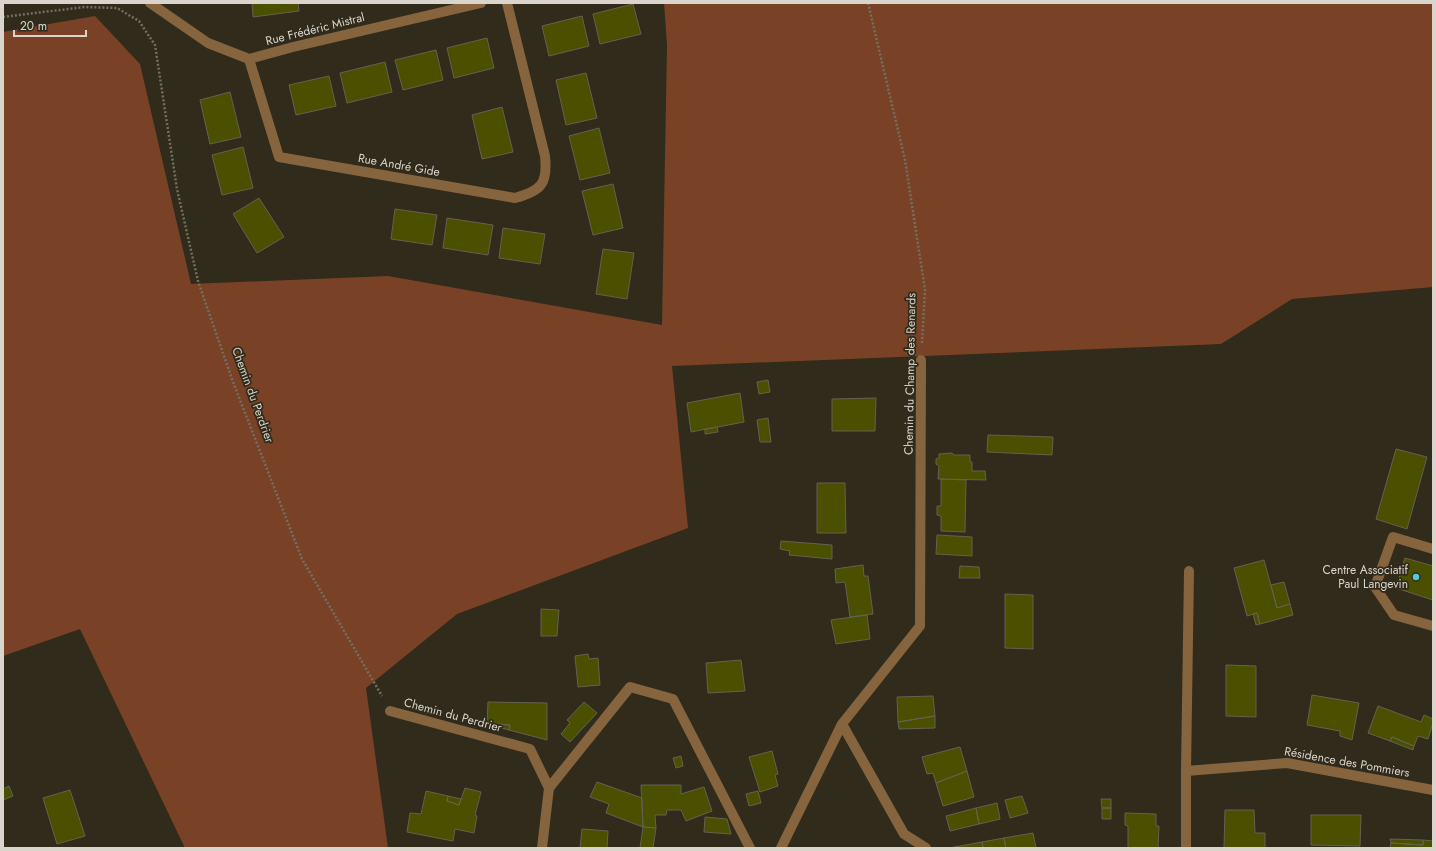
<svg xmlns="http://www.w3.org/2000/svg" width="1436" height="851" viewBox="0 0 1436 851" font-family="Jost,sans-serif">
<style>
.green{fill:#794226}
.building{fill:#4b4f00;stroke:#616351}
.lines{fill:none;stroke-linecap:round;stroke-linejoin:round}
.path{stroke:#746f63;stroke-width:2.5;stroke-dasharray:2 2;stroke-linecap:butt}
.minor{stroke:#86643e;stroke-width:10}
.poi-dot{fill:#52cbd7;stroke:#312b1c;stroke-width:1.5}
.labels{text-anchor:middle;dominant-baseline:central;stroke-width:3.5;stroke-linejoin:round;paint-order:stroke}
.street-label{font-size:12px;fill:#d9d5cc;stroke:#312b1c}
.poi-label{font-size:12px;fill:#d9d5cc;stroke:#312b1c;text-anchor:end}
</style>
<rect width="100%" height="100%" fill="#312b1c"/>
<path class="green" d="M664 3H1433V287L1292 299 1221 344 672 366 688 528 457 614 366 688 388 848H185L80 629 3 656V32L95 16 140 64 191 284 388 276 662 325 667 45Z"/>
<path class="building" d="M252 3H298L299 11 253 17Z
M633 4 641 34 600 44 593 14Z
M582 16 589 46 549 56 542 26Z
M487 38 494 68 454 78 447 48Z
M436 50 443 80 403 90 395 60Z
M385 62 392 92 347 103 340 73Z
M586 73 597 118 566 125 556 80Z
M329 76 336 106 296 115 289 85Z
M230 92 241 137 210 144 200 100Z
M502 107 513 152 482 159 472 115Z
M599 128 610 173 580 180 569 136Z
M243 147 253 188 222 195 212 155Z
M613 184 623 228 593 235 582 191Z
M259 198 284 237 257 253 233 214Z
M395 209 437 215 432 245 391 239Z
M447 218 493 225 488 255 443 248Z
M503 228 545 234 540 264 499 258Z
M603 249 634 253 627 299 596 294Z
M768 380 770 392 759 394 757 382Z
M740 393 744 422 691 432 687 403Z
M876 398 875 431H832V399Z
M768 418 771 442H760L757 420Z
M717 427 718 432 705 434V429Z
M988 435 1053 437 1052 455 987 452Z
M1396 449 1427 457 1407 529 1376 519Z
M952 453 954 455H970V462H972V471H985L986 480 938 479 939 466 936 464V459L939 458V454Z
M941 479 966 480 965 532 941 531V516L937 515V506H941Z
M817 483H845L846 533H817Z
M937 535 972 537V556L936 554Z
M781 541 832 545V559L789 555 790 551 780 549Z
M1405 558 1433 566V600L1396 588Z
M1264 560 1277 608 1290 604 1293 615 1260 624 1257 613 1247 616 1234 568Z
M863 565 864 576H868L873 614 850 617 845 582 836 583 835 569Z
M960 566 979 567 980 578H959Z
M1284 582 1290 604 1277 608 1271 585Z
M1005 594 1033 595V649L1005 648Z
M541 609 559 610 557 636H541Z
M1257 613 1260 624 1256 625 1253 614Z
M867 615 870 639 836 644 831 620Z
M588 654 589 659 598 658 600 685 578 687 575 656Z
M741 660 745 691 708 693 706 663Z
M1226 665 1256 666V717L1226 716Z
M1312 695 1359 703 1352 740 1340 736V731L1307 725Z
M933 696 935 716 898 722 897 697Z
M488 702 547 703V740L509 730 510 725 498 724V727L487 725Z
M584 702 597 713 570 742 561 734 570 723 567 720Z
M1378 706 1421 722 1424 715 1433 719V723L1428 739 1418 736 1414 746 1392 737 1390 741 1368 733Z
M935 716V728L899 729 898 722Z
M498 724 510 725 509 730 498 727Z
M1392 737 1414 746 1413 750 1390 741Z
M960 747 967 771 936 783 933 773 927 774 922 757Z
M772 751 778 774 775 775 778 786 760 792 749 757Z
M681 756 683 766 676 768 673 758Z
M967 771 974 797 943 806 936 783Z
M597 782 642 798 643 827 606 813 609 804 590 797Z
M641 785H681V794L704 787 712 811 686 821 681 810H667L666 815H655L656 828 643 827Z
M9 786 13 796 3 800V789Z
M465 788 481 792 475 815 477 816 474 833 455 829 453 841 407 832 410 813 421 814 426 791 448 796 447 801 459 805Z
M70 790 85 836 57 844 43 798Z
M758 791 761 803 749 806 746 794Z
M448 796 461 799 459 805 447 801Z
M1022 796 1028 813 1010 818 1005 800Z
M1101 799H1111V808H1102Z
M997 803 1000 819 979 824 976 808Z
M976 808 979 824 950 831 946 816Z
M1102 808H1111V819H1102Z
M1225 810H1254L1255 833H1265V848H1224Z
M1125 813 1156 814V826H1159L1158 848H1128V826L1125 825Z
M1311 815H1361L1360 846 1311 845Z
M705 817 727 819 731 834 704 832Z
M643 827 656 828 653 848H640Z
M582 829 608 831 607 848H580Z
M1033 833 1036 848H1006L1004 838Z
M1004 838 1006 848H983L982 842Z
M1390 839 1423 840V845L1391 843Z
M1423 840 1433 841V848H1390L1391 843 1423 845Z
M982 842 983 848H949Z"/>
<g class="lines">
<path class="path" d="M868 3 905 160 925 290 922 343
M3 17 84 7 117 8 139 21 155 45 177 189 198 281 233 382 302 559 382 696"/>
<path class="minor" d="M150 3 208 43 249 59
M249 59 279 157 515 198C541 191 548 184 545 156L507 3
M249 59 293 47 481 3
M1433 549 1393 537 1375 587 1394 615 1433 626
M390 711 530 749 549 788
M842 724 904 834 926 848
M1186 771 1287 763 1433 790
M542 848 549 788 630 687 673 699 750 848
M781 848 842 724 920 626 921 360
M1186 848V771L1189 571"/>
</g>
<circle class="poi-dot" cx="1416" cy="577" r="4"/>
<g class="labels">
<g class="street-label">
<text transform="translate(315 29) rotate(-14)">Rue Frédéric Mistral</text>
<text transform="translate(399 165) rotate(10)">Rue André Gide</text>
<text transform="translate(910 374) rotate(-89)">Chemin du Champ des Renards</text>
<text transform="translate(253 395) rotate(70)">Chemin du Perdrier</text>
<text transform="translate(453 715) rotate(15)">Chemin du Perdrier</text>
<text transform="translate(1347 762) rotate(10)">Résidence des Pommiers</text>
</g>
<g class="poi-label">
<text x="1408" y="570">Centre Associatif<tspan x="1408" dy="14">Paul Langevin</tspan></text>
</g>
</g>
<rect width="1436" height="851" fill="none" stroke="#d9d5cc" stroke-width="8"/>
<path d="M14 30v6h72v-6" fill="none" stroke="#d9d5cc" stroke-width="2"/>
<text x="20" y="30" font-size="12" fill="#d9d5cc" stroke="#312b1c" stroke-width="3" paint-order="stroke">20 m</text>
</svg>
